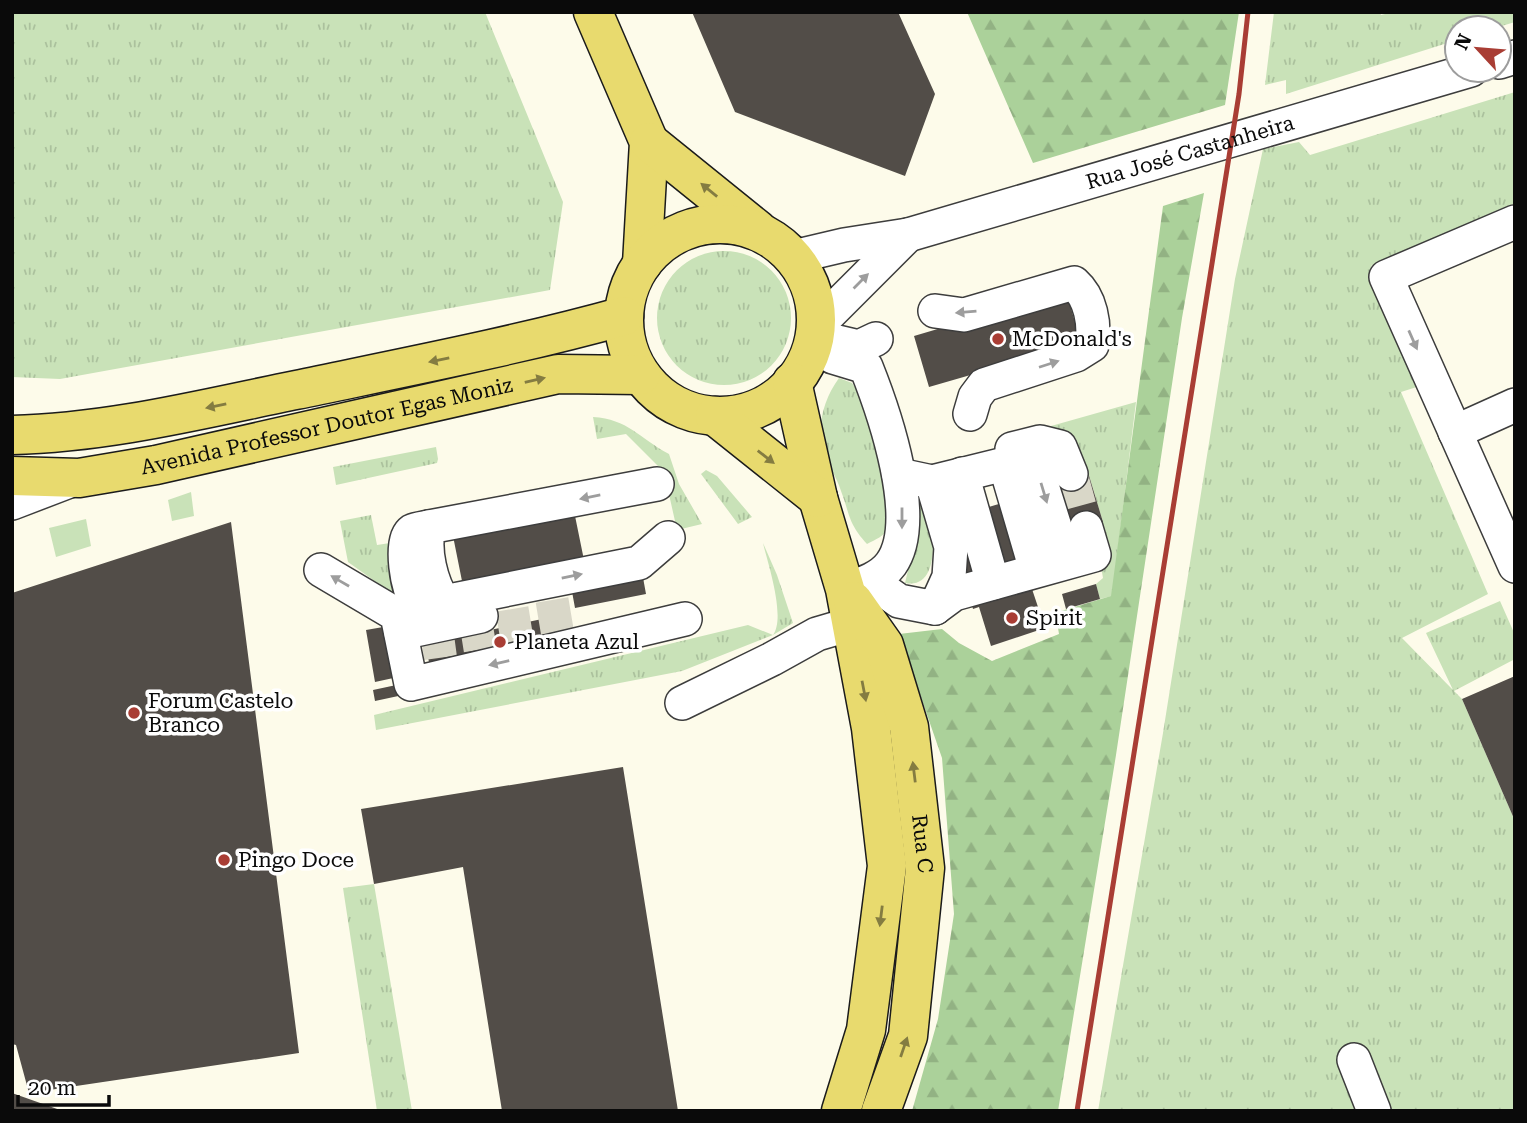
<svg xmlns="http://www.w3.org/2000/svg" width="1527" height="1123" viewBox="0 0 1527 1123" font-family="'Roboto Serif',serif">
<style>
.grass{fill:url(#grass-tufts)}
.forest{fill:url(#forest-firs)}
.garden{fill:#c9e2b8}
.building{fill:#524d48}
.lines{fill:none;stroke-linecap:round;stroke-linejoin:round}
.minor-tunnel{stroke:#d9d7c8;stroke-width:33;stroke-dasharray:33 17;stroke-linecap:butt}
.minor-casing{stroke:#3d3d3d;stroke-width:36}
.major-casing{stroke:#1b1b1b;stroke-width:41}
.minor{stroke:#fff;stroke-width:33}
.major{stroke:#e8da6e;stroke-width:38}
.rail{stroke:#a93d34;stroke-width:5}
.oneway{fill:#847c41}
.oneway2{fill:#9d9d9d}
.poi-dot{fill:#a93d34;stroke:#fff;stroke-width:2.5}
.labels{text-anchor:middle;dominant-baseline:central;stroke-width:7;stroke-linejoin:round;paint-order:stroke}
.street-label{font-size:21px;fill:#0a0a0a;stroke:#fff}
.poi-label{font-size:21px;fill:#0a0a0a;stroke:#fff;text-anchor:start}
</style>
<defs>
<pattern id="grass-tufts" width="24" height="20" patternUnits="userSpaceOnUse" patternTransform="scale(1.75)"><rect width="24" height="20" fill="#c9e2b8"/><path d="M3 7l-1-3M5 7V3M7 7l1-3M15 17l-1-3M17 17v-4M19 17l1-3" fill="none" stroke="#abc19d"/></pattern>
<pattern id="forest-firs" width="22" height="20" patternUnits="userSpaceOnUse" patternTransform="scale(1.75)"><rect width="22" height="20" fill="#abd19a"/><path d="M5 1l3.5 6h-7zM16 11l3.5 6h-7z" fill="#92b283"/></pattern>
</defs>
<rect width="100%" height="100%" fill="#fdfbea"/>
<path class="grass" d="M12 12H485L563 202 550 290 60 379 12 377Z
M1274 12H1380L1381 15 1393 12H1515V22L1495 28H1457V40L1286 94V80L1265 85Z
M1515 92V203L1371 266 1423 385 1401 392 1488 594 1402 638 1453 690 1426 633 1500 601 1515 635V659L1454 691 1462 699 1515 821V1111H1098L1163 733 1235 279 1263 149 1299 142 1310 155Z
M657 318a67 67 0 1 1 134 0a67 67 0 1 1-134 0Z
M839 378 852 383 859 393C869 421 901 501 888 527 884 537 876 539 867 544 848 523 850 515 841 491 837 478 830 468 825 456 815 429 823 400 839 378Z
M1136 402 1112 596 1100 599 1096 584 1103 578 1094 525 1103 522 1087 469 1044 428Z
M593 417C628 419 639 438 669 454L679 484 702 524 677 530 664 472 626 434 597 439Z
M436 447 438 459 437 463 336 485 333 467Z
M706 470 717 476 752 517 738 524 701 474Z
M920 502C923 507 927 511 929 517 935 535 939 590 905 583L914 545 917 505Z
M371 515 377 545 390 543 404 602 348 562 340 521Z
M763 543 777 575 793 623 773 635 682 671 376 730 374 715 748 625 773 635C786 617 768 564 763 543Z
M374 884 412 1111H377L343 888Z"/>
<path class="forest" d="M967 12H1239L1225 105 1033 163Z
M1204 193 1182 318 1116 755 1058 1111H912L938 1019 954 914 942 758 899 634 942 629 959 643 992 661 1059 634 1057 622 1061 611 1111 596 1163 206Z"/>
<path class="garden" d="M191 492 194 516 172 521 168 500Z
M86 519 91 546 56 557 49 528Z"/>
<path class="building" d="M692 12H898L935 94 905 176 735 112Z
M1066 291 1081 343 929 387 914 336Z
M1087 469 1103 522 1071 532 1054 479Z
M1042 491 1032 589 1045 628 991 646 979 607 973 609 960 561 932 524Z
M574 511 585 565 463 586 453 536Z
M231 522 299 1053 29 1093 16 1045 12 1044V593Z
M642 572 646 594 575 608 571 586Z
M1096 584 1100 599 1066 609 1062 594Z
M570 613 575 641 431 671 425 644Z
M389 626 398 677 375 682 366 630Z
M1515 676V821L1462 699Z
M401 684 403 695 375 701 373 690Z
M623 767 678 1111H502L463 867 374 884 361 809Z
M12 1093 60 1110V1111H12Z"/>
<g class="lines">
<path class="minor-tunnel" d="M1071 474 1086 528
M552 600 560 648
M512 609 520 658
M475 617 483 667
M436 625 443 676"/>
<g class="minor-casing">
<g id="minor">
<path d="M1499 62 1515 57"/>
<path d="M1515 222 1386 277 1515 566"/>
<path id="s1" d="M793 257 844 245 908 235 1471 70"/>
<path d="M935 311 964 315 1074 283C1091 298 1095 324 1092 345L1076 355 984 385 975 397 970 414"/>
<path d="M815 328 908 235"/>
<path d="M825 339 859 347 876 339"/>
<path d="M812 345 833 357 866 367C884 412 922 521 891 564 880 579 861 584 845 589"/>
<path d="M1455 432 1515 405"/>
<path d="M1012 449 1040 442 1060 447 1071 474"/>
<path d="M1005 464 1036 570"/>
<path d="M962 474 993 583"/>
<path d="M932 482 1033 457 1066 562"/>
<path d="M657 484 429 527C423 550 431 583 444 602L639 563 668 538"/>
<path d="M12 503 72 480"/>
<path d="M429 527C424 528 416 529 412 531 399 540 407 593 417 601 424 608 435 604 444 602"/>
<path d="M321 570 397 615 411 684 685 619"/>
<path d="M871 581 899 601 935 608 949 577 951 547 932 482 899 475"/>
<path d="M935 608 954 594 1094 555 1086 528"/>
<path d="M401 633 481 616"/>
<path d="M682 703 772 659 817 634 851 624"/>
<path d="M1354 1060 1374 1111"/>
</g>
</g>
<g class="major-casing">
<g id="major">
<path d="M593 12 649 142 642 264"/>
<path d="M649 142 758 230"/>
<circle cx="720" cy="320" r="96"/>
<path d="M792 382 818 498 845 589 871 728 887 866 866 1030 841 1111"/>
<path d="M715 416 818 498"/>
<path d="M12 435C108 433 203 409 296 390 406 367 516 346 624 316"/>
<path id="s2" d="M12 476 79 478 156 465 558 374 641 375"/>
<path id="s3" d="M853 601 884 645 909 727 925 868 908 1036 881 1111"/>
</g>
</g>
<use href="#minor" class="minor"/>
<use href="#major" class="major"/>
<path class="rail" d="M1077 1111 1239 94 1248 12"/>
</g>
<defs><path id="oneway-solid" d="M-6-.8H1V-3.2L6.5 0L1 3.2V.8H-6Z" transform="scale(1.75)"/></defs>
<g class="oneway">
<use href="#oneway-solid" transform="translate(709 190) rotate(-141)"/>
<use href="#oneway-solid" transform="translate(439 360) rotate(168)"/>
<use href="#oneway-solid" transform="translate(535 380) rotate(-13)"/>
<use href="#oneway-solid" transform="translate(216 406) rotate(168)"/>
<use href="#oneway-solid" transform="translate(766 457) rotate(38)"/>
<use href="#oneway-solid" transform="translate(864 691) rotate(79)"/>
<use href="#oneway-solid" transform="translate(914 772) rotate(-97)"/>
<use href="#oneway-solid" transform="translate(881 916) rotate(97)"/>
<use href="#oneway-solid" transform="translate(904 1047) rotate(-71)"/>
</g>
<g class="oneway2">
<use href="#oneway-solid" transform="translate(861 281) rotate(-45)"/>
<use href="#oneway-solid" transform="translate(966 312) rotate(175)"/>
<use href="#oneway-solid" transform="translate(1413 340) rotate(66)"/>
<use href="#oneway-solid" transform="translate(1049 364) rotate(-18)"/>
<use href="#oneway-solid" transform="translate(1044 493) rotate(73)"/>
<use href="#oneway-solid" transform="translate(590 497) rotate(169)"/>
<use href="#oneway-solid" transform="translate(902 518) rotate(90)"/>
<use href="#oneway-solid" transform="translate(572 576) rotate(-12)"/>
<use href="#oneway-solid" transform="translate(340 581) rotate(-150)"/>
<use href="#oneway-solid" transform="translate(499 663) rotate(167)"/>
</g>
<g class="poi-dot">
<circle cx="998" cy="339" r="7"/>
<circle cx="1012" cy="618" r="7"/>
<circle cx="500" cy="642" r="7"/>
<circle cx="134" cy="713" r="7"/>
<circle cx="224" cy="860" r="7"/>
</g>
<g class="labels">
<g class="street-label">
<text stroke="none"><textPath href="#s1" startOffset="411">Rua José Castanheira</textPath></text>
<text stroke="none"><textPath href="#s2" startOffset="320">Avenida Professor Doutor Egas Moniz</textPath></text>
<text stroke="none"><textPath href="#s3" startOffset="257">Rua C</textPath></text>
</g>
<g class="poi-label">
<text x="1012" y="339">McDonald's</text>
<text x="1026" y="618">Spirit</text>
<text x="514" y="642">Planeta Azul</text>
<text x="148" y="701">Forum Castelo<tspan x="148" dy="24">Branco</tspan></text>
<text x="238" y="860">Pingo Doce</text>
</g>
</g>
<rect width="1527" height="1123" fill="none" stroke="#0a0a0a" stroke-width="28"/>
<g transform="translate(1478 49) rotate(296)"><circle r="33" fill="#ffffff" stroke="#9d9d9d" stroke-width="2"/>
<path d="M0-5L12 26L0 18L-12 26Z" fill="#a93d34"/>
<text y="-10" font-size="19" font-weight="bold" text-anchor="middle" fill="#0a0a0a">N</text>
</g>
<path d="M18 1095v10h91v-10" fill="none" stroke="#0a0a0a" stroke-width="3.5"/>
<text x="28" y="1095" font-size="21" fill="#0a0a0a" stroke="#ffffff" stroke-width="5" paint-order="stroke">20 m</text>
</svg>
